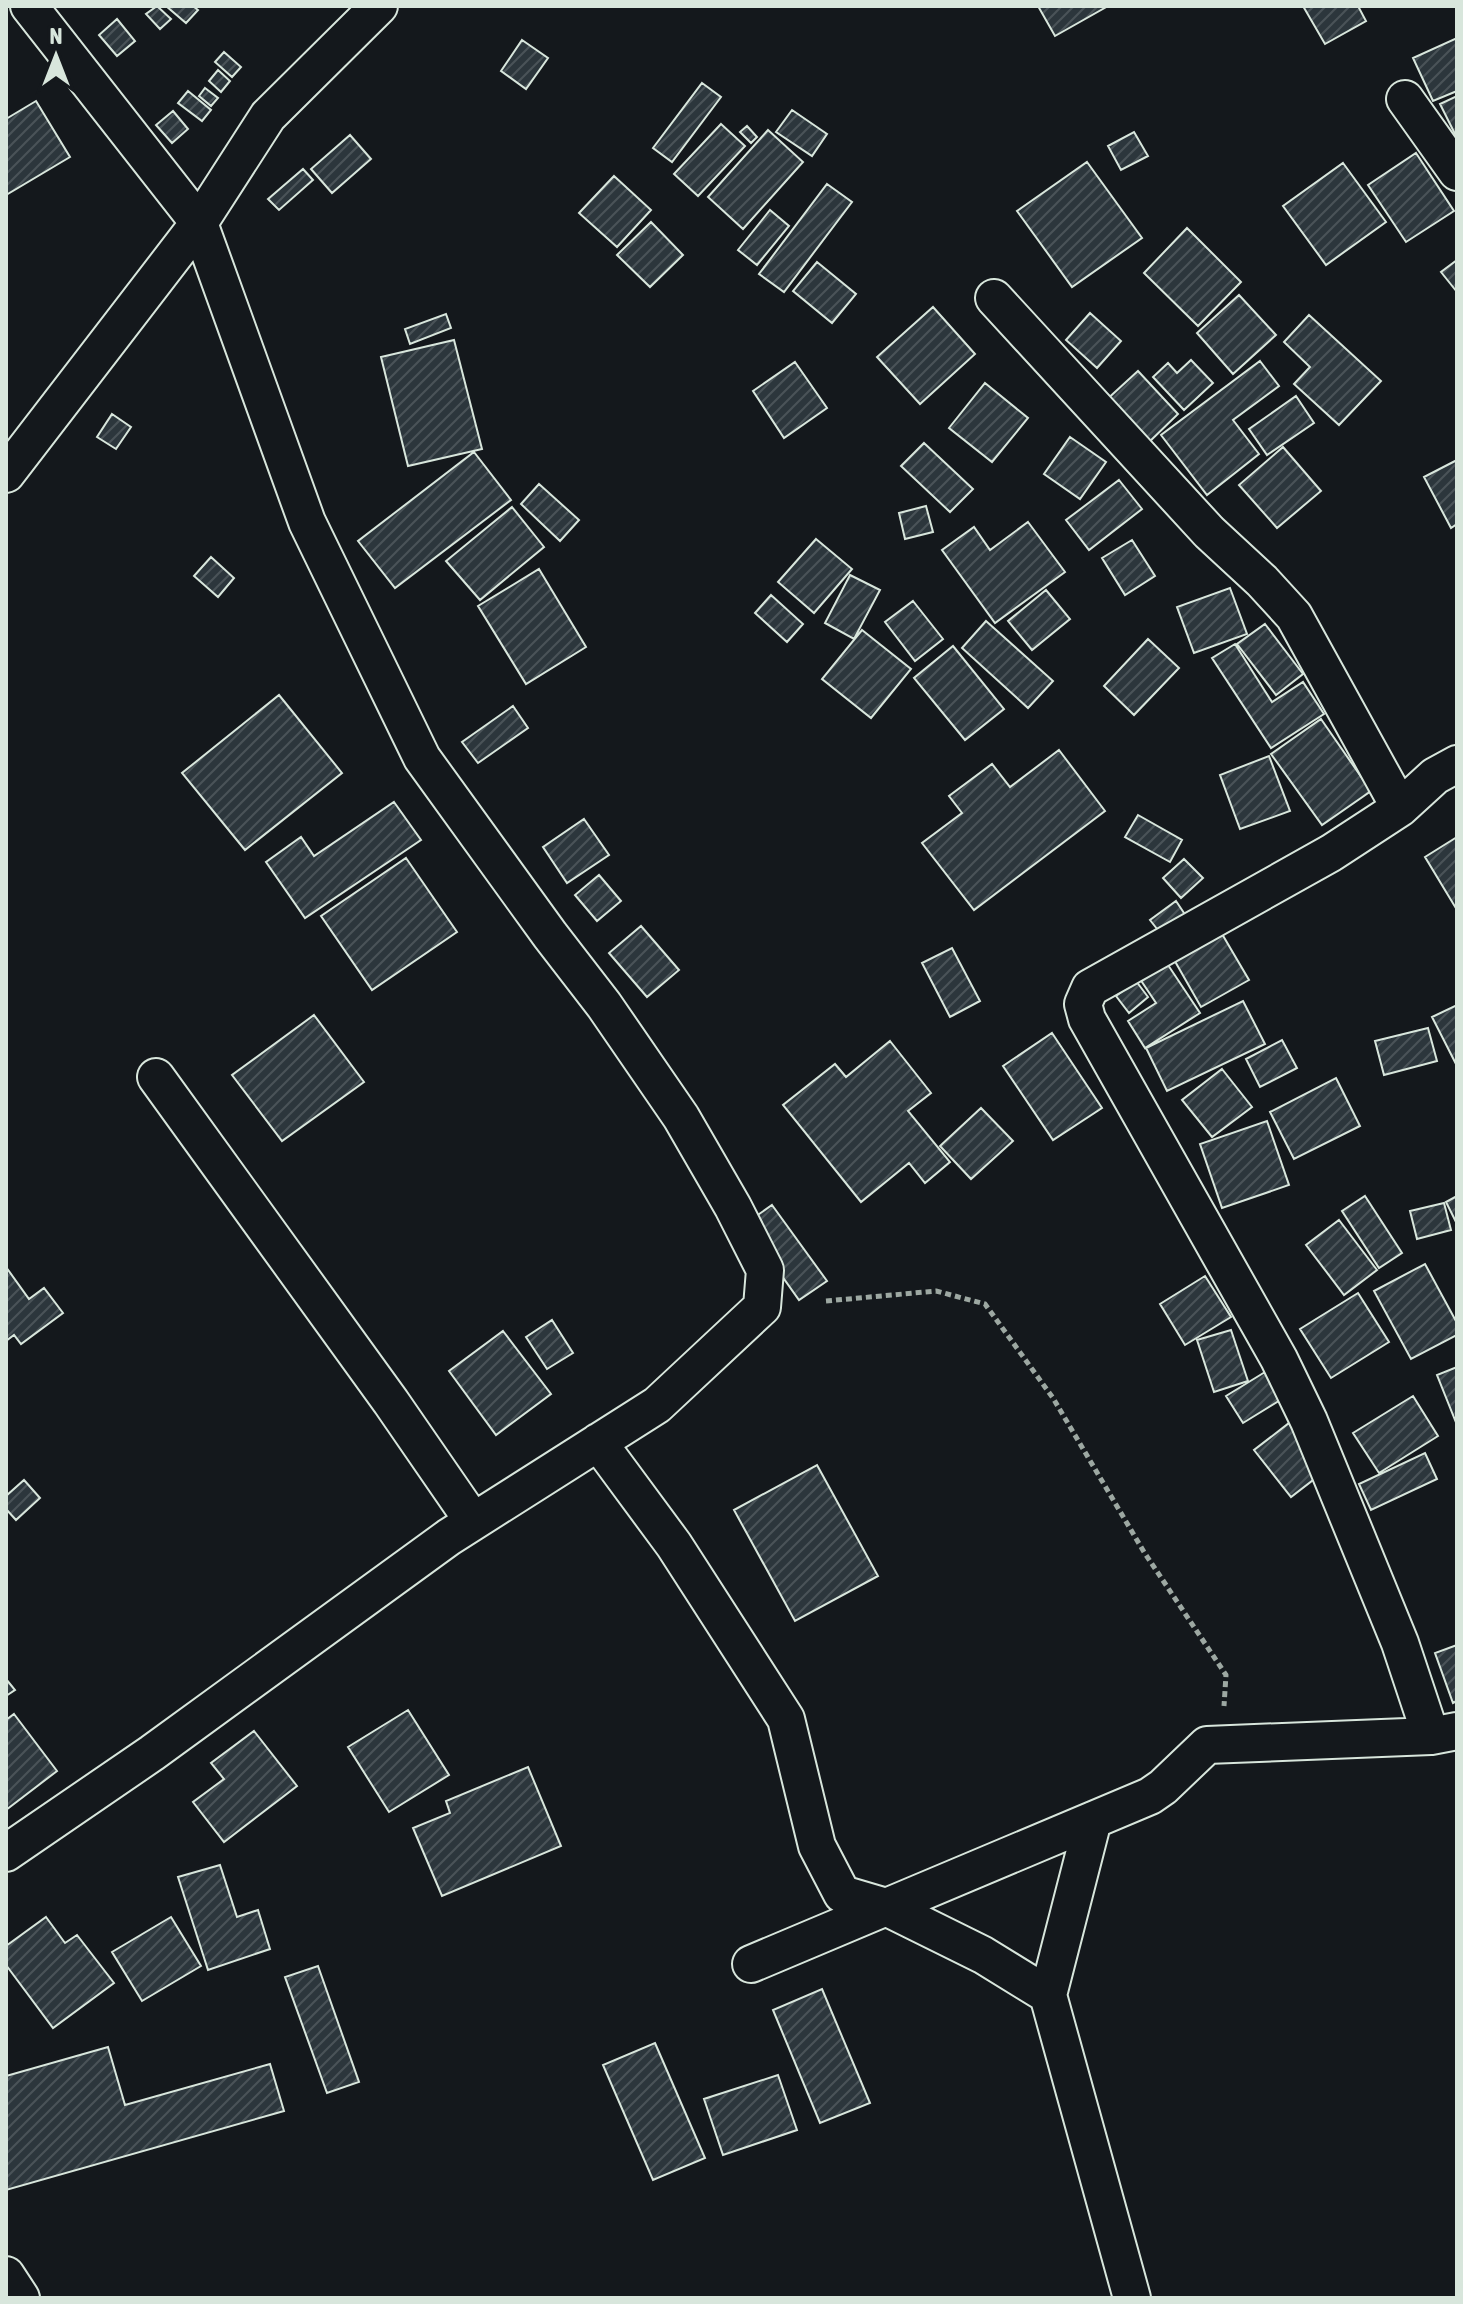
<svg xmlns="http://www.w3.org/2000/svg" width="1463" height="2304" viewBox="0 0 1463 2304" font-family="'Asap Condensed',sans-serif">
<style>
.building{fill:url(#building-hatch);stroke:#d8e6dc;stroke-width:2}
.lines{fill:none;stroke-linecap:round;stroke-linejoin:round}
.street-casing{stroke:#d8e6dc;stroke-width:40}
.path{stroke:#9da8a2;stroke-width:5;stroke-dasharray:6 4;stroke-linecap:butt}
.street{stroke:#14181c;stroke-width:36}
</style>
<defs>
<pattern id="building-hatch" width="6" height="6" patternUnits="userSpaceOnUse" patternTransform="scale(2)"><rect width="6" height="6" fill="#2c363c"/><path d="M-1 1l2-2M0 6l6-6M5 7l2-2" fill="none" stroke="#4a5358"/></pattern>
</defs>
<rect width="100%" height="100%" fill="#14181c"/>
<path class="building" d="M157 6 171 19 160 29 146 14Z
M166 6H193L198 10 186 23Z
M1038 6H1108L1055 36Z
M1303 6H1358L1366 21 1325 44Z
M117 19 135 41 117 56 99 35Z
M1457 38V91L1433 101 1413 58Z
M522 40 548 58 526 89 501 71Z
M224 52 241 67 232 77 215 62Z
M218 70 230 81 221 92 209 81Z
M702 83 721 97 672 162 653 148Z
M205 88 218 98 211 106 199 96Z
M188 91 211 110 202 121 178 103Z
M1457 96V138L1440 104Z
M36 101 70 157 6 195V119Z
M792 110 827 134 812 156 776 132Z
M173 111 188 129 172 143 156 125Z
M721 124 745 146 698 196 674 174Z
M747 126 757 137 751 143 740 132Z
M768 130 803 162 743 229 708 197Z
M1134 132 1148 156 1121 170 1108 146Z
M350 135 371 159 332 193 311 169Z
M1416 153 1454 211 1406 242 1368 185Z
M1087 162 1142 238 1072 287 1017 211Z
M1343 163 1386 222 1326 265 1283 206Z
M303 169 313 180 279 210 268 199Z
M614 176 651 210 617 247 579 213Z
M827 184 852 202 784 292 759 274Z
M770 210 789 226 757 265 738 250Z
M651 222 683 255 650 287 617 255Z
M1187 228 1241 282 1198 326 1144 273Z
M1457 260V292L1441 272Z
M817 262 856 294 832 323 793 291Z
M1239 295 1276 335 1233 374 1197 333Z
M933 307 975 354 920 404 877 357Z
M1090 313 1121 341 1097 368 1066 340Z
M446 314 451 328 410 344 405 329Z
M1309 315 1381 381 1339 425 1294 384 1310 367 1284 342Z
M454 340 482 449 408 466 381 357Z
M1191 360 1213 383 1184 410 1153 377 1168 363 1177 373Z
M1260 361 1279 386 1233 420 1259 454 1207 495 1161 435Z
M795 362 827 408 784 438 753 391Z
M1138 371 1178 414 1146 445 1104 402Z
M985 383 1028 418 992 462 949 428Z
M1296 396 1314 423 1267 455 1249 429Z
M112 414 131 427 116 449 97 437Z
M1070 437 1106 462 1080 499 1044 474Z
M924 443 973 489 950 512 901 466Z
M1283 447 1321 491 1277 528 1239 485Z
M474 452 511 500 395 588 358 541Z
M1457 460V524L1451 528 1424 477Z
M1119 480 1142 509 1089 550 1066 520Z
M539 484 579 520 560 541 521 504Z
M926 506 933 532 905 539 899 513Z
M512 507 544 547 480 600 446 561Z
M1028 522 1065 572 995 623 942 550 974 527 990 550Z
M816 539 852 569 814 613 778 582Z
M1132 540 1155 576 1125 595 1102 558Z
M211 557 234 578 218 597 194 576Z
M539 569 586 647 526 684 478 606Z
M850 575 880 590 854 639 825 623Z
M1230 588 1247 634 1194 653 1177 607Z
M1046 590 1070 619 1032 650 1008 621Z
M771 595 803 624 787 642 755 613Z
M913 601 943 639 915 661 885 622Z
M986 621 1053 681 1028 708 962 648Z
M1265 624 1303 674 1276 695 1237 644Z
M862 630 911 669 871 718 822 679Z
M1148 639 1179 668 1134 715 1104 686Z
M1235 644 1272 702 1303 682 1324 714 1271 748 1212 658Z
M953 646 1004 709 965 740 914 678Z
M279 695 342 773 245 850 182 773Z
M513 706 528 728 478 763 462 742Z
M1321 719 1371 791 1322 825 1271 754Z
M1059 750 1105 811 974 910 922 843 962 813 949 796 992 764 1010 787Z
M1269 756 1290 811 1240 829 1220 775Z
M394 802 421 840 305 918 266 862 301 837 314 856Z
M1138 815 1182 840 1170 862 1125 837Z
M584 819 609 855 567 883 543 847Z
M1457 837V910L1425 857Z
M406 858 457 932 372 990 321 916Z
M1184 859 1203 878 1181 898 1163 878Z
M599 875 621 901 597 921 575 895Z
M1176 901 1186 916 1161 934 1150 920Z
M1215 922 1249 980 1201 1007 1168 949Z
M641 926 679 970 647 997 609 953Z
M952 948 980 1001 950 1017 922 963Z
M1164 959 1200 1013 1145 1048 1128 1021 1156 1003 1138 976Z
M1136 981 1148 997 1129 1013 1116 996Z
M1243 1001 1265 1044 1167 1091 1146 1048Z
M1457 1005V1066L1432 1017Z
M314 1015 364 1082 282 1141 232 1075Z
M1428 1028 1437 1061 1384 1075 1375 1041Z
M1052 1033 1102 1108 1053 1140 1003 1066Z
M1282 1040 1297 1068 1260 1087 1246 1059Z
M890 1041 931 1093 908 1111 950 1162 925 1183 909 1163 861 1202 783 1105 835 1064 846 1077Z
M1222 1069 1252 1107 1212 1137 1182 1100Z
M1336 1078 1360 1126 1294 1159 1270 1112Z
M981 1108 1013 1141 971 1179 940 1146Z
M1267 1121 1289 1185 1222 1208 1200 1144Z
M1365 1196 1402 1253 1379 1268 1342 1211Z
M1457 1196V1224L1446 1202Z
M1444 1203 1451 1230 1417 1239 1410 1211Z
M772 1205 827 1281 799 1300 745 1224Z
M1339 1220 1377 1270 1344 1295 1306 1245Z
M1425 1264 1457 1323V1335L1411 1359 1374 1291Z
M6 1267 29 1299 44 1288 63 1313 21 1344 14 1335 6 1341Z
M1205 1276 1231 1317 1185 1345 1160 1304Z
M1358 1293 1389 1342 1331 1378 1300 1329Z
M552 1320 573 1353 547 1369 526 1337Z
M1231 1330 1248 1381 1214 1392 1197 1340Z
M503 1331 551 1394 496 1435 449 1371Z
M1457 1367V1425L1437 1375Z
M1265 1372 1282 1399 1243 1423 1226 1396Z
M1413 1396 1438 1436 1379 1473 1353 1433Z
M1289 1423 1326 1470 1291 1497 1254 1450Z
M1425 1453 1437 1479 1371 1510 1359 1484Z
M817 1465 878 1576 795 1621 734 1510Z
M24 1480 40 1498 16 1520 6 1509V1496Z
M1457 1645V1701L1453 1703 1435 1653Z
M6 1679 15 1690 6 1696Z
M408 1710 449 1775 389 1812 348 1747Z
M14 1714 57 1771 6 1810V1720Z
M254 1731 297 1786 224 1842 193 1802 224 1779 211 1763Z
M528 1767 561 1846 442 1896 413 1828 450 1813 446 1801Z
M220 1865 237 1917 258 1910 270 1949 208 1970 178 1877Z
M46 1917 65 1943 77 1935 114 1983 53 2028 6 1965V1946Z
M171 1917 201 1966 142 2001 112 1952Z
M318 1966 359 2082 327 2093 285 1977Z
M822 1989 870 2103 820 2123 773 2010Z
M655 2043 705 2158 653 2180 603 2065Z
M108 2047 125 2105 270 2064 284 2111 6 2190V2076Z
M778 2075 797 2130 723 2155 704 2099Z"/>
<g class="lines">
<g class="street-casing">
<path id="street" d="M1405 99 1457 172
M994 298 1209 532 1262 581 1294 616 1400 808
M6 474 199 223 268 116 379 6
M156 1077 391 1402 473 1521
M598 1442 674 1545 786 1719 817 1846 842 1894 886 1907 983 1955 1048 1995
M1431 1736 1400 1643 1309 1421 1279 1359 1087 1019 1083 1004 1090 988 1331 853 1400 808 1435 776 1457 764
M1093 1820 1048 1995 1132 2298
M6 1853 152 1753 449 1537 657 1405 762 1307 765 1270 733 1207 681 1117 604 1005 550 935 422 758 307 522 199 223 29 6
M751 1964 1150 1796 1163 1787 1207 1745 1431 1736 1457 1731
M6 2275 21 2298"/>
</g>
<path class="path" d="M826 1301 936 1291 985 1304 1053 1398 1144 1552 1226 1675 1224 1706"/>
<use href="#street" class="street"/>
</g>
<rect width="1463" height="2304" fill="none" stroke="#d8e6dc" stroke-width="16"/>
<g transform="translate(56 56)" stroke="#14181c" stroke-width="6" paint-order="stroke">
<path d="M0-6L14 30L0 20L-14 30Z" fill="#d8e6dc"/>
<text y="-12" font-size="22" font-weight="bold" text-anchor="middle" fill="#d8e6dc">N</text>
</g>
</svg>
